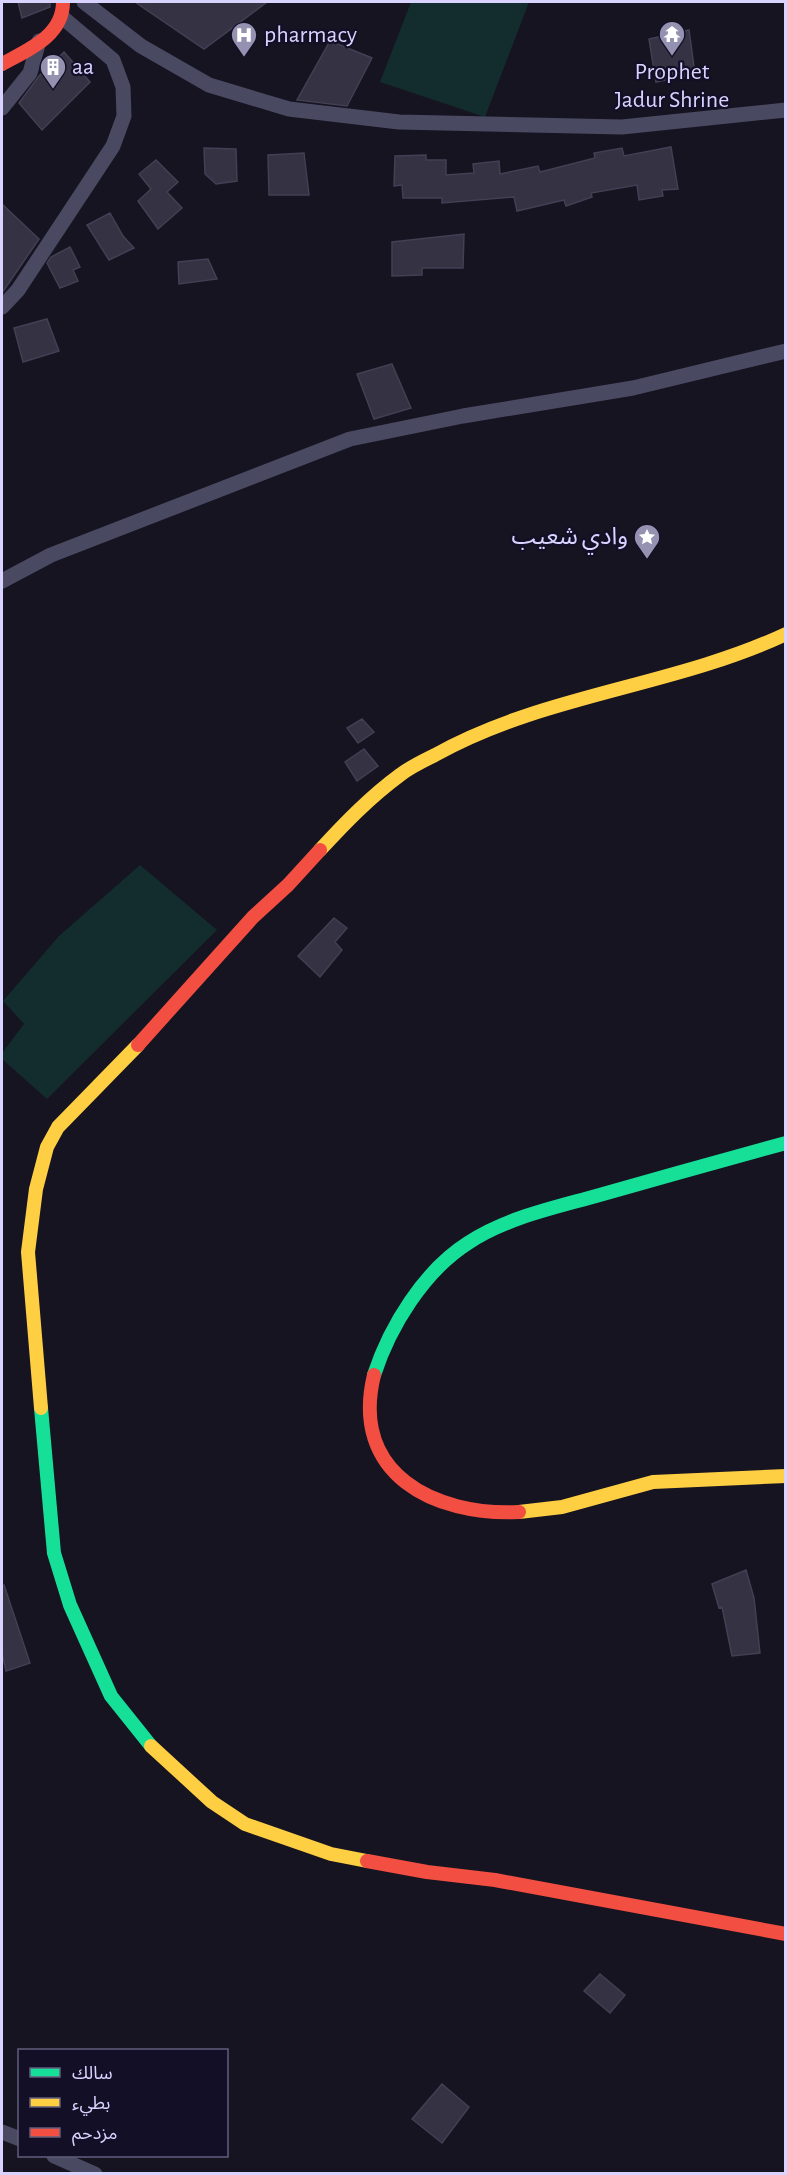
<svg xmlns="http://www.w3.org/2000/svg" width="787" height="2175" viewBox="0 0 787 2175" font-family="'Alegreya Sans','Noto Sans Arabic',sans-serif">
<style>
.green{fill:#132c2d}
.building{fill:#343243;stroke:#433f54;stroke-width:1.5}
.lines{fill:none;stroke-linecap:round;stroke-linejoin:round}
.street{stroke:#4a4962;stroke-width:15}
.fast{stroke:#16e098;stroke-width:14}
.slow{stroke:#ffcf43;stroke-width:14}
.jam{stroke:#f24e42;stroke-width:14}
.labels{text-anchor:middle;dominant-baseline:central;stroke-width:4.5;stroke-linejoin:round;paint-order:stroke}
.poi-label{font-size:24px;fill:#d9d4ff;stroke:#130f26;text-anchor:start}
</style>
<rect width="100%" height="100%" fill="#161421"/>
<path class="green" d="M411 2H529L485 117 380 82Z
M140 865 217 930 47 1099 2 1059V1053L24 1024 3 1001 59 936Z"/>
<path class="building" d="M18 2H50V7L22 18Z
M135 2H267L204 49Z
M689 30 695 74 656 82 649 39Z
M330 41 372 58 347 106 297 100Z
M64 52 90 82 42 130 19 103 39 76Z
M671 147 678 189 662 190 663 196 639 200 637 185 591 193 592 197 566 206 564 200 517 211 514 197 442 203V198H403L402 185 394 186 395 156 426 155V160H446V175L474 173 473 164 499 161 500 174 538 166 540 172 595 158 594 153 622 148 624 156Z
M204 148 236 149 237 181 216 184 205 174Z
M304 153 309 195H269L268 155Z
M156 160 178 182 167 192 182 208 158 229 138 201 151 189 139 174Z
M2 204 39 239 2 293Z
M110 213 123 236 134 248 109 260 87 225Z
M464 234 463 268H422V275L392 276V242Z
M70 247 80 267 73 270 78 281 60 288 47 263 51 257Z
M208 259 217 279 179 284 178 262Z
M47 319 59 351 23 362 14 328Z
M392 364 411 408 374 419 357 374Z
M362 719 374 732 358 743 347 728Z
M364 749 378 766 357 781 345 762Z
M334 918 347 928 335 942 342 950 320 977 298 956Z
M746 1570 754 1598 760 1653 732 1656 722 1607 719 1608 712 1584Z
M4 1585 30 1663 6 1671 2 1653V1586Z
M600 1974 625 1995 610 2013 584 1991Z
M442 2084 469 2107 442 2143 412 2119Z"/>
<g class="lines">
<path class="street" d="M84 2 141 46 209 85 289 109 399 122 622 127 786 110
M2 108 30 73 39 41
M2 307 18 290 113 146 124 116 123 87 113 60 62 17
M2 581 51 555 350 439 463 416 633 388 786 351
M2 2132 20 2139
M54 2156 95 2174"/>
<path class="fast" d="M374 1375C390 1326 424 1271 468 1243 506 1218 553 1208 596 1196 659 1178 723 1160 786 1143
M41 1408 54 1553 70 1605 111 1696 151 1746"/>
<path class="slow" d="M320 850C345 823 370 797 400 775 410 767 423 761 435 755 544 694 673 687 786 634
M41 1408 28 1252 36 1189 47 1147 58 1127 138 1045
M519 1512 562 1507 653 1482 786 1476
M151 1746 212 1802 245 1824 331 1854 367 1861"/>
<path class="jam" d="M2 64C28 50 63 36 63 2
M138 1045 253 917 288 885 320 850
M374 1375C350 1474 434 1516 519 1512
M367 1861 427 1872 495 1880 786 1934"/>
</g>
<defs>
<g id="temple-pin" transform="scale(1.35)"><path d="M0 17L-7.5 6A9.5 9.5 0 1 1 7.5 6Z" fill="#9591b1" stroke="#130f26"/><path d="M0-6L5-2H3V0L6.5 2.5H4V6H1.5V3h-3V6H-4V2.5H-6.5L-3 0V-2H-5Z" fill="#fff"/></g>
<g id="hospital-pin" transform="scale(1.35)"><path d="M0 17L-7.5 6A9.5 9.5 0 1 1 7.5 6Z" fill="#9591b1" stroke="#130f26"/><path d="M-5-5h3v3.5h4V-5h3V5h-3V1.5h-4V5h-3Z" fill="#fff"/></g>
<g id="building-pin" transform="scale(1.35)"><path d="M0 17L-7.5 6A9.5 9.5 0 1 1 7.5 6Z" fill="#9591b1" stroke="#130f26"/><path d="M-4-6H4V6H1V3H-1V6H-4ZM-2.5-4.3h1.7v1.8h-1.7ZM.8-4.3h1.7v1.8H.8ZM-2.5-1h1.7V.8h-1.7ZM.8-1h1.7V.8H.8Z" fill="#fff"/></g>
<g id="sight-pin" transform="scale(1.35)"><path d="M0 17L-7.5 6A9.5 9.5 0 1 1 7.5 6Z" fill="#9591b1" stroke="#130f26"/><path d="M0-6L1.8-2.2L6-1.7L2.9 1.2L3.7 5.4L0 3.3L-3.7 5.4L-2.9 1.2L-6-1.7L-1.8-2.2Z" fill="#fff"/></g>
</defs>
<g fill-rule="evenodd">
<use href="#temple-pin" x="672" y="34"/>
<use href="#hospital-pin" x="244" y="35"/>
<use href="#building-pin" x="53" y="67"/>
<use href="#sight-pin" x="647" y="537"/>
</g>
<g class="labels">
<g class="poi-label">
<text x="264" y="35">pharmacy</text>
<text x="72" y="67">aa</text>
<text x="672" y="72" text-anchor="middle">Prophet<tspan x="672" dy="28">Jadur Shrine</tspan></text>
<text x="628" y="537" text-anchor="end">وادي شعيب</text>
</g>
</g>
<rect width="787" height="2175" fill="none" stroke="#d9d4ff" stroke-width="6"/>
<rect x="18" y="2049" width="210" height="108" fill="#130f26" stroke="#625e7d" stroke-width="1.5"/>
<rect x="30" y="2068" width="30" height="9" fill="#16e098" stroke="#625e7d" stroke-width="1.5"/>
<text x="72" y="2079" font-size="18" fill="#d9d4ff">سالك</text>
<rect x="30" y="2098" width="30" height="9" fill="#ffcf43" stroke="#625e7d" stroke-width="1.5"/>
<text x="72" y="2109" font-size="18" fill="#d9d4ff">بطيء</text>
<rect x="30" y="2128" width="30" height="9" fill="#f24e42" stroke="#625e7d" stroke-width="1.5"/>
<text x="72" y="2139" font-size="18" fill="#d9d4ff">مزدحم</text>
</svg>
